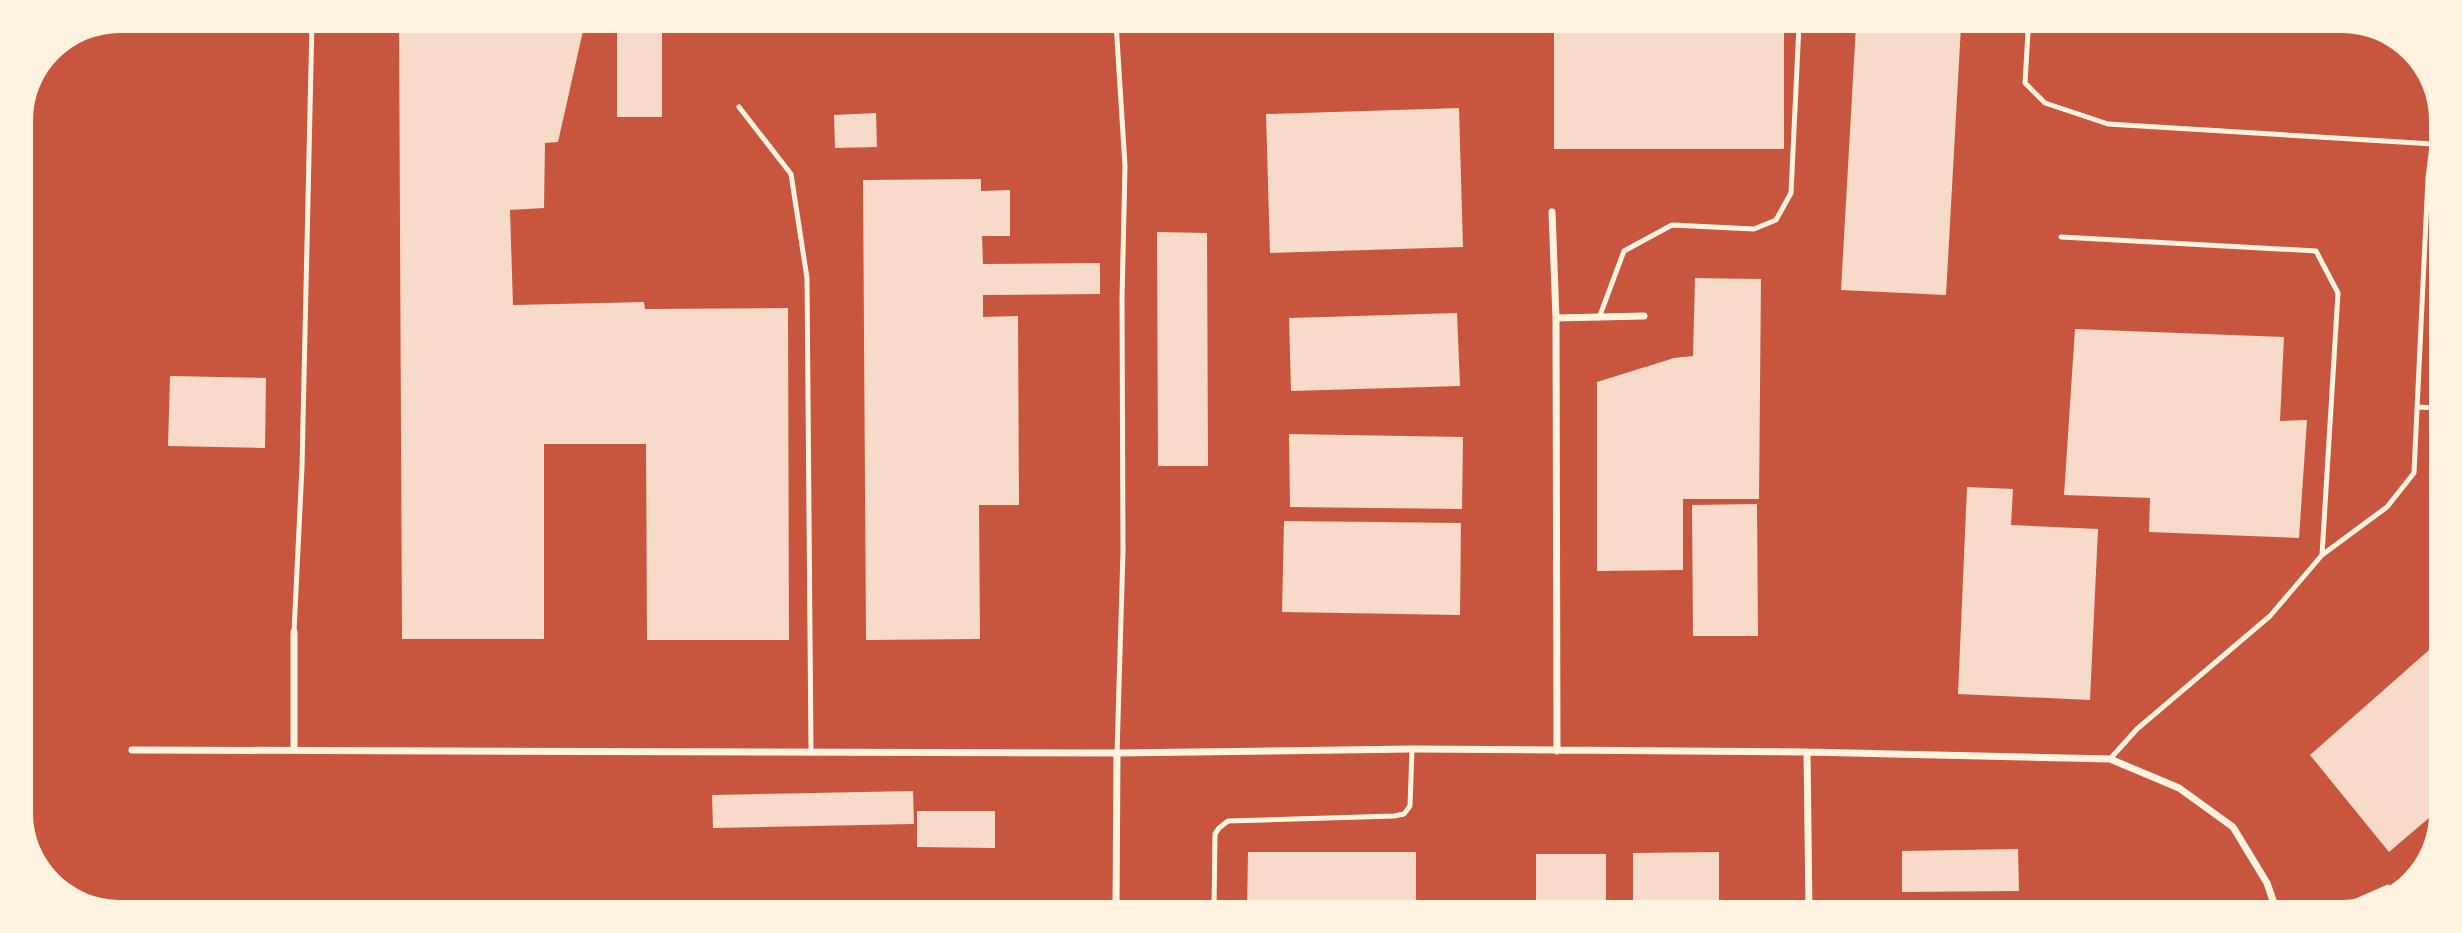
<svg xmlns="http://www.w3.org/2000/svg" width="2462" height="933" viewBox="0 0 2462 933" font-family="Manrope,sans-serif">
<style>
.building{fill:#f7dbc8}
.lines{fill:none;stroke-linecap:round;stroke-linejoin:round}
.service{stroke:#fff3e0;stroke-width:5}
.minor{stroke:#fff3e0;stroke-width:7}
</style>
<rect width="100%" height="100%" fill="#c8553d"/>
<path class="building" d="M399 22H585L558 142 545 143 544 208 510 210 513 305 644 302 645 309 788 308 789 640H647L646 444H544V639H402Z
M617 22H662V117H617Z
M1554 24 1784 25V149H1554Z
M1856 25 1961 26 1946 295 1841 290Z
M1459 108 1463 247 1270 253 1266 114Z
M876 113 877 147 835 148 834 115Z
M981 179V191L1010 190V236H982L983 264 1100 263V294L983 295V317L1018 316 1019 505H979L980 639 866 640 863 180Z
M1157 232 1207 233 1208 466H1158Z
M1695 278 1761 279 1759 499H1683V570L1597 571V382L1674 358 1693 356Z
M1457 313 1460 386 1291 391 1289 318Z
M2075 329 2284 337 2280 421 2307 420 2299 538 2149 532 2150 498 2064 495Z
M170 376 266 378 265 448 168 446Z
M1289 434 1463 437 1462 509 1290 507Z
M1967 487 2013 489 2011 525 2098 529 2090 700 1958 694Z
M1757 504 1758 636H1693L1692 505Z
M1284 521 1461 523 1460 615 1282 612Z
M2437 643 2436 812 2389 852 2310 755Z
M913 791 914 824 713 828 712 795Z
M917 811H995V848L917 847Z
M2018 849 2019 891 1902 892V851Z
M1248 852H1416V910L1247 909Z
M1719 852V911L1633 910V853Z
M1536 854H1606V910H1536Z"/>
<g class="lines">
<path class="service" d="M1116 23 1125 166 1122 299 1123 552 1117 753
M2031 26 2028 32 2025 83 2045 103 2108 124 2433 144
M739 107 791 174 807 278 811 751
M2061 237 2316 251 2338 293 2322 555
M1599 318 1624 251 1672 225 1754 229 1776 220 1791 193 1799 25
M2417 407 2439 408
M294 632 302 467 312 21
M2110 759 2137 729 2270 616 2322 555 2387 507 2414 473 2428 178 2437 104
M1214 909 1215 834 1219 828 1228 821 1394 816 1404 814 1410 806 1412 749
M2331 912 2388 887 2393 895"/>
<path class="minor" d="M1552 212 1556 318 1557 751
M1556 318 1644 316
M294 632V750
M132 750 1117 753 1412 749 1807 752 2110 759 2179 788 2233 827 2267 883 2277 912
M1807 752 1809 911
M1116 909 1117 753"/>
</g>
<path d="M0 0H2462V933H0ZM120 33H2342A87 87 0 0 1 2429 120V813A87 87 0 0 1 2342 900H120A87 87 0 0 1 33 813V120A87 87 0 0 1 120 33Z" fill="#fff3e0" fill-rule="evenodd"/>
</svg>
